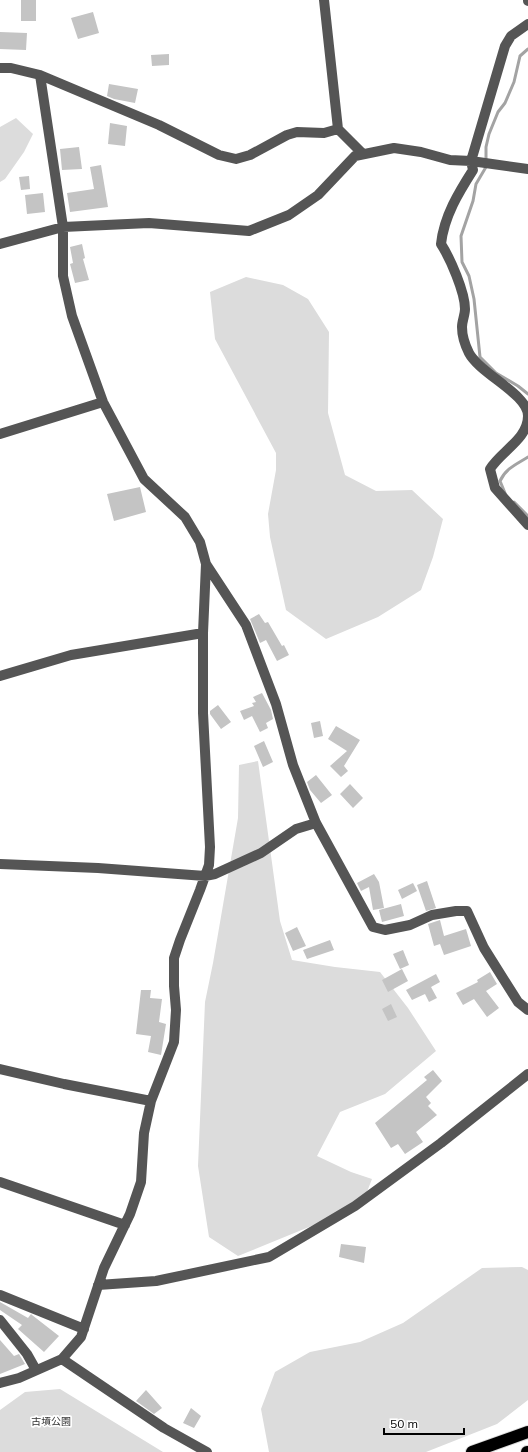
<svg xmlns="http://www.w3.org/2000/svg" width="528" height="1452" viewBox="0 0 528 1452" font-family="Mulish,'Noto Sans JP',sans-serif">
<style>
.green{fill:#dcdcdc}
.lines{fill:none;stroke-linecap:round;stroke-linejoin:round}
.stream{stroke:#a3a3a3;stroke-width:3}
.building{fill:#c4c4c4}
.highway-casing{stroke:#dbdbdb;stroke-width:14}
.minor{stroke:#555;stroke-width:10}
.highway{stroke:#000;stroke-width:12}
.labels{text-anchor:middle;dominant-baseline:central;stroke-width:3.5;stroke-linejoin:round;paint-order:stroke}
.park-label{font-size:10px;fill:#333;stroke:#fff}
</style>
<rect width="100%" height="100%" fill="#fff"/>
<path class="green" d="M16 118 33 134 24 152 5 179 0 182V127Z
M246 277 283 285 308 299 329 332 328 413 345 475 376 491 412 490 443 519 433 557 421 590 378 617 326 639 286 610 270 537 268 514 276 470V453L215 339 210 292Z
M258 761 280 921 292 960 335 967 380 972 408 1008 436 1051 385 1094 340 1112 317 1156 351 1172 372 1179 363 1202 331 1218 238 1256 209 1237 198 1166 205 1002 213 963 238 818 239 765Z
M522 1267 528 1270V1400L497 1424 426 1452H269L261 1409 275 1372 310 1352 360 1342 403 1323 482 1268Z
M60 1389 163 1452H0V1410L25 1392Z"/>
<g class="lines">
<path class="stream" d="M528 49 520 56 514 82 505 103 498 112 489 134 486 147V167L476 184 473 201 461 236 462 262 469 276 474 299 480 357 496 373 518 386 528 394
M505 493 500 481C506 468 517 464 528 457
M514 502 528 516"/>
</g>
<path class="building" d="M21 0H36V21H21Z
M93 12 99 33 78 39 71 18Z
M0 32 27 33 26 50 0 49Z
M169 54V65L152 66 151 55Z
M109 84 138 89 135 103 114 99 107 96Z
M110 123 127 126 125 146 108 144Z
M79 147 82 169 62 170 60 149Z
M101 165 108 207 70 212 67 193 94 189 90 167Z
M29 176 30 189 21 190 19 177Z
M43 193 45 212 27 214 25 195Z
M82 244 85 258 83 259 89 280 75 283 70 264 73 263 70 247Z
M140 487 146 512 114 521 107 494Z
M259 614 265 623 268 622 282 646 284 645 289 655 277 661 266 640 260 643 250 619Z
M262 693 271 710 273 719 266 723 268 728 260 732 252 716 244 720 240 711 254 706 252 703 256 702 253 697Z
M218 705 231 722 221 729 210 714V711Z
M320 721 323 736 314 738 311 723Z
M336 726 360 740 344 766 348 771 341 777 330 766 347 751 328 739Z
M264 741 273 762 263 767 254 746Z
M316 775 332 795 321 803 310 790 307 782Z
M350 784 363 798 353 808 340 794Z
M374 874 379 882 384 908 373 910 369 887 361 891 357 883Z
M427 881 436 908 426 911 417 885Z
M413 883 417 891 402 899 398 890Z
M401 904 404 916 382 922 379 910Z
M440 920 444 936 466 929 471 946 444 955 440 944 434 946 428 924Z
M297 927 306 946 293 951 285 933Z
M330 940 334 950 307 959 303 950Z
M403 950 409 965 400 969 393 954Z
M402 969 408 981 388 992 382 980Z
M490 972 497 984 486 991 499 1008 487 1017 474 999 463 1005 456 993 478 982 477 980Z
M436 974 440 982 431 987 437 998 429 1002 425 994 412 1000 406 990Z
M141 990H151L150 998 162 999 159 1022 166 1024 161 1055 148 1052 151 1036 136 1034Z
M391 1004 397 1017 388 1021 382 1009Z
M433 1070 442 1081 426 1097 431 1103 428 1106 437 1115 416 1132 423 1142 405 1154 398 1144 391 1148 375 1123 427 1080 424 1077Z
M341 1244 366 1247 364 1263 339 1257Z
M0 1302 28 1318 31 1314 32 1315 59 1336 44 1352 18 1329 22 1325 0 1310Z
M0 1340 14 1356 19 1354 25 1364 0 1374Z
M146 1390 162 1408 154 1414 136 1401Z
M191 1408 201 1416 194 1428 183 1423Z"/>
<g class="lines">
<g class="highway-casing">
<path id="highway" d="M472 1452 528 1432
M527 1452H528"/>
</g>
<path class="minor" d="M324 0 338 129 363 154
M528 0V1
M528 24 511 36 505 46 471 161 473 170C459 192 444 216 441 244 450 258 465 292 465 309 465 315 462 321 462 327 462 336 465 345 469 353 480 374 528 394 528 416 528 439 501 451 490 469L495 488 528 525
M0 68H11L40 75 159 125 219 155 236 159 250 155 287 135 297 132 324 133 338 129
M0 244 63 227 149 223 249 231 289 215 318 195 355 156 394 148 421 152 450 160 471 161 528 169
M0 434 103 402
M206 564 246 625 276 704 293 765 316 823 373 927 385 930 410 925 432 915 456 911H467L484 948 518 1002 528 1010
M0 676 71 655 203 633
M0 864 98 868 205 876 215 874 261 853 296 829 316 823
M0 1069 64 1084 151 1101
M0 1182 125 1225
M98 1285 156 1281 269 1257 355 1206 441 1143 528 1074
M0 1295 84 1329
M0 1320 27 1354 36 1370
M62 1359 164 1428 207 1452
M0 1383 19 1378 62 1359 81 1337 104 1268 130 1214 141 1182 144 1133 151 1101 174 1042 176 1010 174 986V958L180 940 200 890 209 865 210 847 203 713V633L206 564 200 542 185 517 144 479 103 402 72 316 63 276V227L40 75"/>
<use href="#highway" class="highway"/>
</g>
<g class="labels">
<g class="park-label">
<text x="51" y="1421">古墳公園</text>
</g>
</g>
<path d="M384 1428v6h80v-6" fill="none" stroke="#000000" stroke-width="2"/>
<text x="390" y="1428" font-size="12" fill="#000000" stroke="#ffffff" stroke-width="3" paint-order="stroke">50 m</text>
</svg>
